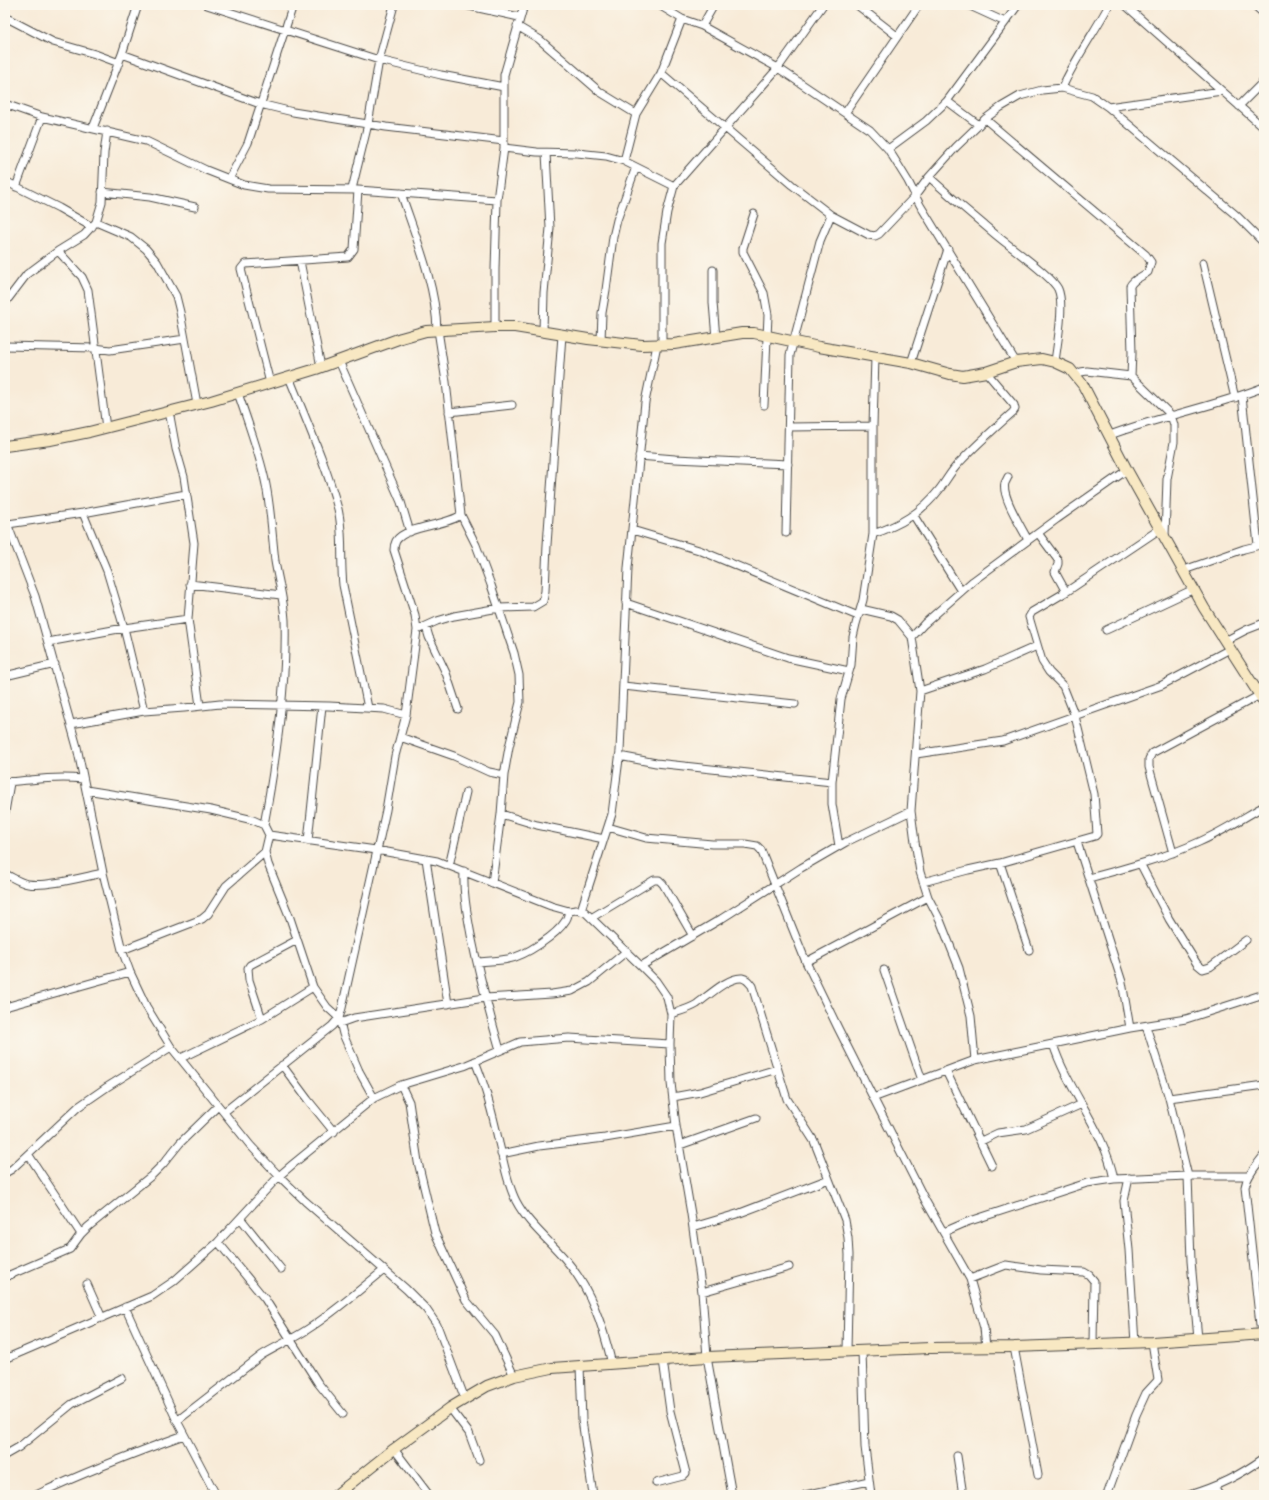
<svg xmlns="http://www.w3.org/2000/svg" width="1269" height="1500" viewBox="0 0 1269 1500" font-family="Caveat,sans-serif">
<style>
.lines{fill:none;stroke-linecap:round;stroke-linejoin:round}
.street-casing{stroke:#4a4845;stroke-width:9}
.secondary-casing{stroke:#4a4845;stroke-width:12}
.street{stroke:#fff;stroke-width:7}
.secondary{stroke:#f8e8c3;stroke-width:10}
</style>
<rect width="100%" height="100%" fill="#fbf7ec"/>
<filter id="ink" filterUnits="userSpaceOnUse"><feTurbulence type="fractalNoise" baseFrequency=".025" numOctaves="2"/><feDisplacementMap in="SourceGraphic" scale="8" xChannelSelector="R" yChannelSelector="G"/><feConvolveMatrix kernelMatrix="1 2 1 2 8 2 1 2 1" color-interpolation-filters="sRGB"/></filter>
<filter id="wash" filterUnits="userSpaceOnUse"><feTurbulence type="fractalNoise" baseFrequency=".012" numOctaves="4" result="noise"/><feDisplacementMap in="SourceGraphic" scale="16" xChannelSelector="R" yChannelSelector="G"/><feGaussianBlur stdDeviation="0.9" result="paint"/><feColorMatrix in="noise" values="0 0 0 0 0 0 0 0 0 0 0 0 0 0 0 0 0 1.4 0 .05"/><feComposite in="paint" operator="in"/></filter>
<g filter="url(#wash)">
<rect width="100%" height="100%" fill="#f8ebd8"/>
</g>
<g filter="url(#ink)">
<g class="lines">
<g class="street-casing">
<path id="street" d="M207 5 379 60 441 75 504 87
M465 5 519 17
M659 5 682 19 702 26 778 68 870 130 888 149 895 160 908 181 920 205 1016 362
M857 5 897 36
M968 5 1005 22
M1125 5 1264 128
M1254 5 1264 14
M5 17 53 42 95 54 119 63
M517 26 539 39 600 92 636 114
M702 26 714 5
M122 54 260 104 293 112 386 127 504 141
M661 73 792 185 831 215 869 235 875 236 879 234 915 196 929 177 956 147 985 119 1001 107 1020 96 1042 90 1062 88 1092 96 1108 107 1237 216 1264 243
M1062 88C1075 59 1094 33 1109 5
M947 101 979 125
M5 104 42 117 146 141 206 170 244 185 268 189 358 190 497 200
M1239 106 1264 81
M1108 107 1222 91
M845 113 919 5
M985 119 1146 255 1151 262 1148 272C1142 277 1133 279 1130 286L1132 353 1131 376
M93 128 122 54 138 5
M504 148 537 152 577 153 606 156 624 161 674 186
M888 149 926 121 947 101 1018 5
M624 161 636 114 661 73 682 19
M929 177C951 197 973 216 996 235 1009 246 1052 276 1058 289 1065 305 1057 344 1055 362
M229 179 248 143 293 5
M5 181 59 208 92 227
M16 187 42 117
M352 189 368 124 379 60 394 5
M102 192 150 197 195 207
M401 193C415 235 436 285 437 330
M754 214 743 248V252L764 293 768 315 764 405
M96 222 131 237 146 249 157 262 176 296 180 312 197 404
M58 251 82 277 88 290 106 428
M300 261 321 367
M1203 263 1235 398
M713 270V303L716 338
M5 303 27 274 58 251 84 235 96 222 102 202 104 153 107 131
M495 327V270L497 200 504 148V75L524 5
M543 331 544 293 550 228 546 153
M601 341 602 313 606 290 613 237 617 220 636 167
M662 345V243L667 212 674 186 778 68 823 5
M5 346 95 348 110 350 185 339
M339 361 401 502 410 532
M911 363 948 249
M1076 375 1081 372 1087 371 1131 376 1171 415 1174 425V442L1167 479 1165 536
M289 377C306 420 326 464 338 509 344 534 340 559 343 585L368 708
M270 383 241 269 245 264 348 257 354 249 358 190
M238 393C248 423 260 454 266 485 271 510 272 536 275 561 278 580 284 600 285 620 287 686 276 760 264 825
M1242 396 1258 545
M169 411 176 449 184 477 194 543 188 619 200 706
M449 412 512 405
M789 427 873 426
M1110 435C1160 416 1214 407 1264 387
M639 456 675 459 788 464
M1008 477C1007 479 1006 481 1005 483 1001 496 1022 528 1028 540
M83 513 107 571 124 628 144 711
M461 515 476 545 491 585 514 653 519 675 520 702 509 747 504 775 501 814 492 883
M914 516 961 591
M5 518 35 596 77 747 103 873 122 950 130 972 146 1006 171 1047 250 1145 279 1176 305 1201 406 1289 426 1309 437 1325 465 1399
M8 524 83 513 186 494
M632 530 699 550 858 616
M786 533 790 355 820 241 831 215
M1038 533 1058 560V564L1055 572 1066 592
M873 534C900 525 921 513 939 490 946 481 951 471 959 463 976 445 995 428 1013 412L1015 409 1014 405 986 372
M1184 570 1244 549 1264 544
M190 584 281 595
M626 603 788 658 849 671
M861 609 891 616 898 620 912 637 920 691 911 811 915 842 920 872 928 897 940 920 959 968 971 1016 975 1060
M426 627 429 637 446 673 458 709
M417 630 437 621 454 616 499 608 533 607 543 601 545 591 547 545 562 335
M1106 630 1194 589
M912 637 924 624 973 581 1057 519 1127 470
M1225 641 1246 630 1264 623
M48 642 124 628 188 619
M5 676 55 664
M623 686 795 704
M920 691 985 669 1037 646
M71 724 144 711 184 708 220 704 329 706 384 709 406 715
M400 737 454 756 489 772 504 775
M916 754 1003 741 1162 685 1230 649
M619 756 656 763 832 782
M5 781C13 783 21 780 30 780 48 778 65 777 83 779
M86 790 211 810 253 820 264 825 269 835 376 850 437 861 551 906 569 911 576 910 585 912 641 966 656 981 667 997 671 1014 670 1044 671 1083 676 1126 691 1214 702 1292 707 1357 732 1495
M5 812 10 783
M501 814 537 825 604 839
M608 827 646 838 712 844H745L757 846 761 850 806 962 838 1028 925 1200 970 1279 984 1328 986 1347
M269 835 265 852 268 864 290 918 313 987 327 1007 339 1018 343 1034 359 1071 374 1098
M308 841 322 706
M1077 842 1122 982 1130 1028
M839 846 832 804V782L841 699 851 665 853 637 856 624 863 600 873 534V426L875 357
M1173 853 1149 767V759L1152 753 1260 695
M426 859 448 1004
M1000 863 1029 950
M1141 865 1169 919 1197 964 1203 969 1210 967 1246 940
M449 866 466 792
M464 871C463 893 467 913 471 935 479 974 489 1012 500 1050
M5 874C12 877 20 883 28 884 47 887 83 877 103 873
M1089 878C1127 868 1164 858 1199 842 1222 832 1243 818 1264 806
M923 882 968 870 1000 863 1095 836 1097 834 1094 794 1075 716 1063 686 1049 672 1042 661 1029 617 1032 612 1066 592 1160 529
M581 910 612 814 620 751 628 568 645 402 657 345
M591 918 654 880H659L663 884 693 936
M122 950 202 919 208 914 226 886 265 852
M477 962C487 961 498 961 508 959 525 956 557 935 566 920 568 917 568 914 569 911
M806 962 928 897
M641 966 721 919 801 868 846 842 911 811
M884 970 922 1080
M5 1007 130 972
M671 1014C681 1011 689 1009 697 1004 708 996 728 977 742 978 747 979 749 982 752 986L787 1099 814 1141 845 1220 848 1238 849 1255 847 1351
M262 1019 249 980 248 968 250 965 297 940
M340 1023 354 1018 485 998 552 994 572 991 589 982 627 951
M1146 1026 1169 1098 1188 1176 1191 1261 1198 1339
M1053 1044C1068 1091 1104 1129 1114 1179
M181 1058 262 1019 313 987
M475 1061C486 1088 493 1115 499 1143 504 1163 507 1183 516 1201 528 1224 549 1240 565 1259 591 1289 603 1326 612 1364
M282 1065 308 1100 334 1132
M946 1071 992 1166
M401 1085 409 1102 418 1162 435 1233 466 1300 495 1335 514 1376
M673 1097 700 1092 777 1069
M873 1098 975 1060 1130 1028 1186 1019 1264 994
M1169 1098 1264 1085
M224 1112 332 1026 339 1018 342 1008 386 810 395 756 406 715 417 630 415 615 394 550C394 548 395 543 396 541 405 526 446 526 461 515L446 382 438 330
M981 1141 998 1133 1026 1129 1082 1104
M680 1145 756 1118
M28 1154 81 1234
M501 1154 539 1146 605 1138 676 1126
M5 1173 12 1169 78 1107 107 1087 171 1047
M1129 1178 1124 1201 1129 1250 1135 1343
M241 1219 281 1269
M693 1227 740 1213 829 1179
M944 1232 967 1222 1087 1183 1114 1179 1188 1176H1249
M218 1242 265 1299 318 1383 343 1414
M5 1277 70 1249 81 1234 88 1227 151 1176 163 1164 180 1143 218 1106
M970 1279 1006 1265 1041 1270 1084 1272 1089 1275 1094 1281 1093 1344
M87 1284 102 1318
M702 1292 789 1267
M125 1307 177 1421 216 1495
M1261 1334 1245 1187C1247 1175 1257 1165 1264 1155
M1014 1347 1038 1475
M862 1351 865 1447 871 1495
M5 1359 152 1296 174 1281 218 1242 279 1176 293 1164 374 1098 401 1085 464 1066 520 1042 569 1038 670 1044
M580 1366 582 1420 593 1495
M450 1408 469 1433 479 1460
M177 1421 262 1355C277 1346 293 1339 308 1329 335 1312 359 1290 384 1270
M394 1449 429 1495
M5 1455 19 1447 72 1404 122 1378
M957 1456 963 1495
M656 1483 683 1476 686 1473 670 1411 663 1360
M1214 1487 1219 1495
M345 1489 350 1495
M36 1495C85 1472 134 1453 184 1435
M805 1495 869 1481
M1107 1495 1136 1415 1146 1393 1158 1380 1152 1342
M1189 1495C1218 1486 1239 1476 1264 1458"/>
</g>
<g class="secondary-casing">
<path id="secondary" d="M5 446 50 440 89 432 211 401 316 369 401 338 426 331 495 327H515L588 339 642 345 674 344 742 333H754L819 347 911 363 950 374 963 376 986 372 1016 362 1042 359 1055 362 1070 369 1083 385 1127 470 1204 608 1264 702
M5 1494V1495
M336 1495 394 1449 450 1408 465 1399 487 1386 514 1376 552 1368 707 1357 930 1348 1014 1347 1152 1342 1264 1334"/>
</g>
<use href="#street" class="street"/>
<use href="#secondary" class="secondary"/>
</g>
</g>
<rect width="1269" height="1500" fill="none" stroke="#fbf7ec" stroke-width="20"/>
</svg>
